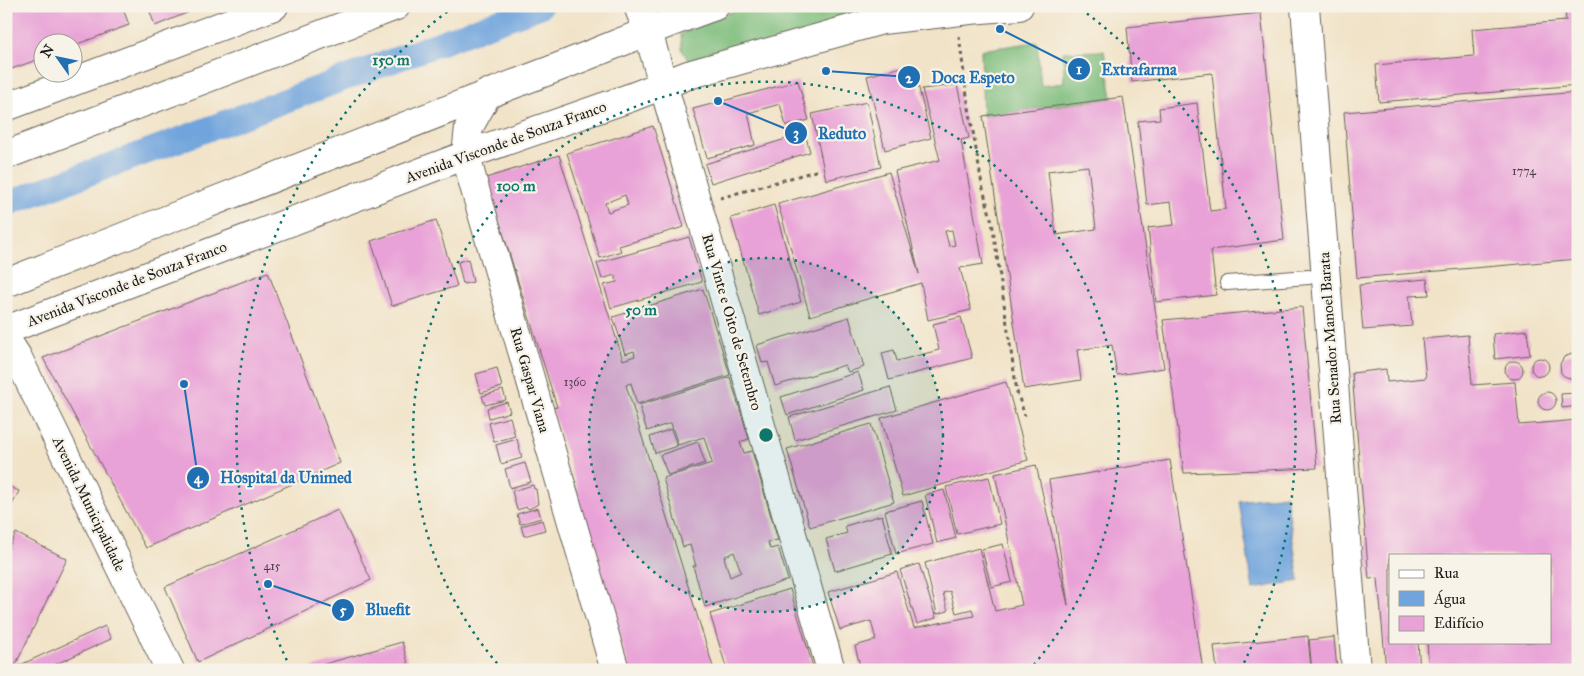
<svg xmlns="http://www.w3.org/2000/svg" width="1584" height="676" viewBox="0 0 1584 676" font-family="'IM FELL Great Primer',serif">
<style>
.forest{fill:#7ebd7d;stroke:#4d6c4c}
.water{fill:#71a4dd;stroke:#46607c}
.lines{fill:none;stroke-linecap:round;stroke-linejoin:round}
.canal{stroke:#71a4dd;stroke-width:25}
.building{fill:#e9a2d7;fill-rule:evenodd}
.service-casing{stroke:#676258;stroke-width:16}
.minor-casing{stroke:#676258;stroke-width:30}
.tertiary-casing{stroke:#676258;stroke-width:30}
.secondary-casing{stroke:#676258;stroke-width:30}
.primary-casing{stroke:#676258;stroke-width:30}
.path{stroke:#676258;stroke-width:3;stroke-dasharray:4 4;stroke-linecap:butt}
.service{stroke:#fff;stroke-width:14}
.minor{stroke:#fff;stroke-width:28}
.tertiary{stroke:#fff;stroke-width:28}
.secondary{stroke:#fff;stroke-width:28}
.primary{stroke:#fff;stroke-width:28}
.ring{fill:none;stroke:#0f766e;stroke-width:2.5;stroke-dasharray:2.5 5}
.labels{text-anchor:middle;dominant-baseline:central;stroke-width:4.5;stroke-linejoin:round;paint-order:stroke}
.number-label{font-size:12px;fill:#4f3e4b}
.street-label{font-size:15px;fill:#1c1c1c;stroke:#f7f3e8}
.centre{fill:#0f766e;stroke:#f7f3e8;stroke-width:2.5}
.ring-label{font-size:15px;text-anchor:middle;font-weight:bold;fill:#0f766e;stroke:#f7f3e8;stroke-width:4.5;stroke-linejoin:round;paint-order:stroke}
.leader{fill:none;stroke:#1f6fb2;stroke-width:2}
.callout-dot{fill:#1f6fb2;stroke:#f7f3e8;stroke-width:2}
.mark-label{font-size:15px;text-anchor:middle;font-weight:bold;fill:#fff}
.callout-label{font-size:16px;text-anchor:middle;font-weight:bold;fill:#1f6fb2;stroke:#f7f3e8;stroke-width:4.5;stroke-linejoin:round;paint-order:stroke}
</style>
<rect width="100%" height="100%" fill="#f7f3e8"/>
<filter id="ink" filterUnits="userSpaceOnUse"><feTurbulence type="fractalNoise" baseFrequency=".02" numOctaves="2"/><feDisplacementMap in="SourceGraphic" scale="10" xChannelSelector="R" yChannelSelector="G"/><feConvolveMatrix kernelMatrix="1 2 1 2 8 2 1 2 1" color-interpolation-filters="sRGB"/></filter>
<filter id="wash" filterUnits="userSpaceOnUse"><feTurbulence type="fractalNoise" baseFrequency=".0096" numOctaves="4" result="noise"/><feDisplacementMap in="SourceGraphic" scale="20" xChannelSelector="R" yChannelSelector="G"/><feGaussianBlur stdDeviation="1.12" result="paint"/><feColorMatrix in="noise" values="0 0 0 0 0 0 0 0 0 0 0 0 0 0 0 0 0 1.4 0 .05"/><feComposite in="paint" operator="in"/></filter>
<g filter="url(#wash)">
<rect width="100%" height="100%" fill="#f1e3c8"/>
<path class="forest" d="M745 6H940L690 63 682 50 681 34Z
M1037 42 1041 86 1064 83 1063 52 1104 51 1112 98 983 116 981 50Z"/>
<path class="water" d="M1286 495 1299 581 1253 589 1239 501Z"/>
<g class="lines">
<path class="canal" d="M6 204 540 6"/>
</g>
<g id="blocks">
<path class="building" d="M6 6H122L129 25 72 46V42H42V58L6 71Z
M148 6H189V12L155 26Z
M1565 6H1578V85L1379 102 1376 65 1474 56 1472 29 1566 21Z
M1261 13 1284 240 1211 250 1216 295 1156 302 1148 228 1174 225 1171 202 1147 205 1138 121 1160 119 1159 108 1197 103 1210 211 1226 209 1212 73 1132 82 1127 27Z
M913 64 931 138 885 150 867 76Z
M798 81 809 120 786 126 780 104 748 113 755 145 707 158 693 109Z
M957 85 969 138 961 140 983 264 960 268 971 310 928 320 921 283 810 316 778 204 889 172 919 274 895 171 940 160 922 89ZM952 230 955 245 949 246 945 231Z
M1578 92V259L1357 278 1344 112Z
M1123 97 1164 368 1117 375 1112 345 1077 350 1081 380 1024 389 983 116ZM1088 166 1096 229 1056 235 1048 171Z
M867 102 881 167 826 180 812 114Z
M653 126 684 227 619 246 621 251 600 258 567 153ZM625 195 628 205 608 212 605 203Z
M805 133 810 152 711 183 705 164Z
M559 155 623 360 635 356 634 351 625 354 613 317 703 289 730 375 637 404 631 383 626 385 714 670H630L575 492 578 491 552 408 557 407 486 178Z
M774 205 801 302 759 315 731 218Z
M436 220 457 286 392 306 371 241Z
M689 237 702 282 611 308 604 285 617 282 615 275 602 279 597 263Z
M468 259 473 282 463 284 458 262Z
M268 272 340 463 146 548 43 358Z
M1427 279 1429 295 1409 296 1412 326 1363 330 1359 285Z
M1302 307 1317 468 1184 473 1163 320Z
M849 317 864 367 848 372 845 365 775 386 768 362 762 363 757 345Z
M961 317 972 358 889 380 882 353 894 350 897 361 939 350 933 324Z
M1527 330 1530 355 1495 359 1493 334Z
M1468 335 1472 385 1515 382 1519 425 1578 420V670H1429L1427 642H1550V555H1390V642H1418L1420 670H1386L1378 578 1369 579 1352 373 1386 369 1387 382 1426 378 1422 339Z
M1572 354 1578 355V377L1572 379 1564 376 1561 373 1560 364 1564 357Z
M1531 367a9 9 0 1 1 18 0a9 9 0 1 1-18 0Z
M1505 370a9 9 0 1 1 18 0a9 9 0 1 1-18 0Z
M497 368 502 387 481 393 476 374Z
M858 372 864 390 787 415 781 397Z
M730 377 749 439 740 442 744 453 752 451 778 540 768 542 770 549 778 547 788 580 705 607 693 566H696L690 545 683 547 663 478 712 463 704 437 678 445 671 423 647 431 639 405ZM734 552 741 572 730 577 724 557Z
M1006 382 1028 460 903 496 881 418Z
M890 387 897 410 795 440 789 417Z
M503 390 506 400 485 405 482 396Z
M1538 401a9 9 0 1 1 18 0a9 9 0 1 1-18 0Z
M1578 393V406L1562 408 1561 394Z
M507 402 510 412 489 418 487 408Z
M510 417 515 436 494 442 489 423Z
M871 424 894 502 810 527 787 449Z
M671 429 677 446 655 453 650 437Z
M517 439 522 458 501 464 496 445Z
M698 442 705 463 668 475 660 455Z
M1170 460 1203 670H861L855 646 876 640 871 621 840 630 828 592 897 572 914 628 974 616 972 609 956 613 950 591 943 593 948 611 937 614 925 563 979 548 995 611 1022 605 995 474 1036 465 1068 605 1049 480Z
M525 463 531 482 510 488 505 469Z
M989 477 1000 524 957 534 946 487Z
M6 485 19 491 6 517Z
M533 485 534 489H536L538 504 529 509 527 507 517 510 512 491Z
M944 490 956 538 937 543 925 495Z
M922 501 933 544 896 554 885 511Z
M538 508 541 518 520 524 517 514Z
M338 510 371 580 198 662 165 587Z
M882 515 892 554 835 571 826 539 847 533 845 526Z
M542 520 545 530 524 536 521 526Z
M16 533 67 559 13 670H6V553Z
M1003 544 1012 582 991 587 982 549Z
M919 564 936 618 917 624 900 570Z
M790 589 814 670H727L710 614Z
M105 626 111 639 43 670H20L18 666Z
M1308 636 1311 670H1217L1214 646Z
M1334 637 1337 670H1312L1309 640Z
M402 642 410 670H307V669Z"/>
</g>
</g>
<g filter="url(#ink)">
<use href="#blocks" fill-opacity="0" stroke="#676258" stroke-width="1"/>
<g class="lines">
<g class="service-casing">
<path id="service" d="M1227 283 1309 277"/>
</g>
<g class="minor-casing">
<path id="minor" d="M663 84 831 670
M488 93 469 127 466 155 472 179 615 670
M6 339 17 356 170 670"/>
</g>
<g class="tertiary-casing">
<path id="tertiary" d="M648 32 663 84"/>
</g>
<g class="secondary-casing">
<path id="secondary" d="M638 6 648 32
M6 107 274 6
M6 155 396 6
M6 283C188 212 369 139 551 70 606 49 660 25 715 6
M6 330 466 155 632 97 688 75 882 20 970 10 1019 6"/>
</g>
<g class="primary-casing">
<path id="primary" d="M1305 6 1356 670"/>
</g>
<path class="path" d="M959 36 967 96 982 185 992 222 1017 392 1025 416
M720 198 819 170"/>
<use href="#service" class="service"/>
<use href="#minor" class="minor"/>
<use href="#tertiary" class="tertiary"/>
<use href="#secondary" class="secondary"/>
<use href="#primary" class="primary"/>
</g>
</g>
<circle cx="766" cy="435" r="177" fill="#0f766e" fill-opacity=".12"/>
<g class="ring">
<circle cx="766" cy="435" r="177"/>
<path d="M502 669A353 353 0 1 1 1030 669"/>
<path d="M290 667A530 530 0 0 1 451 9M1081 9A530 530 0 0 1 1242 667"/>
</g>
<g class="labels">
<g class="number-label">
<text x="1524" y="171">1774</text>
<text x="575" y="382">1360</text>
<text x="272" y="566">415</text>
</g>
<g class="street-label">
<text transform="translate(506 142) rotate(-20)">Avenida Visconde de Souza Franco</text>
<text transform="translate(127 284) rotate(-21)">Avenida Visconde de Souza Franco</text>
<text transform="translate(732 322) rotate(74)">Rua Vinte e Oito de Setembro</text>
<text transform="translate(1330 338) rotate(-94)">Rua Senador Manoel Barata</text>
<text transform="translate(530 380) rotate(74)">Rua Gaspar Viana</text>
<text transform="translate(89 504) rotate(64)">Avenida Municipalidade</text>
</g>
</g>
<circle cx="766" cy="435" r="8" class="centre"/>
<g class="ring-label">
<text x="391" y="65">150 m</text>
<text x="516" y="191">100 m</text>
<text x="641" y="315">50 m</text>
</g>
<path class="leader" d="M1000 29L1079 69M826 71L909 77M718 101L796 133M184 384L198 478M268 584L343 610"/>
<g class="callout-dot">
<circle cx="1000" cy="29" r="5"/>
<circle cx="826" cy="71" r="5"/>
<circle cx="718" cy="101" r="5"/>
<circle cx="184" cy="384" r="5"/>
<circle cx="268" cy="584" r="5"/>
<circle cx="1079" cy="69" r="12"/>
<circle cx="909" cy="77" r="12"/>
<circle cx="796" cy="133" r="12"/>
<circle cx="198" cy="478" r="12"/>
<circle cx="343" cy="610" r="12"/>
</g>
<g class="mark-label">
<text x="1079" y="74">1</text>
<text x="909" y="83">2</text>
<text x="796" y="138">3</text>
<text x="198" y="483">4</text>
<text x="343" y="615">5</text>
</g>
<g class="callout-label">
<text x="1139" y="75">Extrafarma</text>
<text x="973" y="83">Doca Espeto</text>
<text x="842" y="139">Reduto</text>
<text x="286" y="483">Hospital da Unimed</text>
<text x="388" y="615">Bluefit</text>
</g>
<rect width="1584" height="676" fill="none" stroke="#f7f3e8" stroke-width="25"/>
<rect x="1389" y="554" width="162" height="90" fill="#f7f3e8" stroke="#9f9d96"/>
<rect x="1399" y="570" width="25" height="8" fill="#ffffff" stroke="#9f9d96"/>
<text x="1434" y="578" font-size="15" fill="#1c1c1c">Rua</text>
<rect x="1399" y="591" width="25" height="15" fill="#71a4dd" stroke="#9f9d96"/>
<text x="1434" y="604" font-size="15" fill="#1c1c1c">Água</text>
<rect x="1399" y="616" width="25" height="15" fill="#e9a2d7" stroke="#9f9d96"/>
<text x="1434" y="628" font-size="15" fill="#1c1c1c">Edifício</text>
<g transform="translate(58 58) rotate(303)"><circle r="24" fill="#f7f3e8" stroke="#9f9d96"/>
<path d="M0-4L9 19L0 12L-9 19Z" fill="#1f6fb2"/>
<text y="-8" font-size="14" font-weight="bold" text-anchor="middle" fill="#1c1c1c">N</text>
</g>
</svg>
